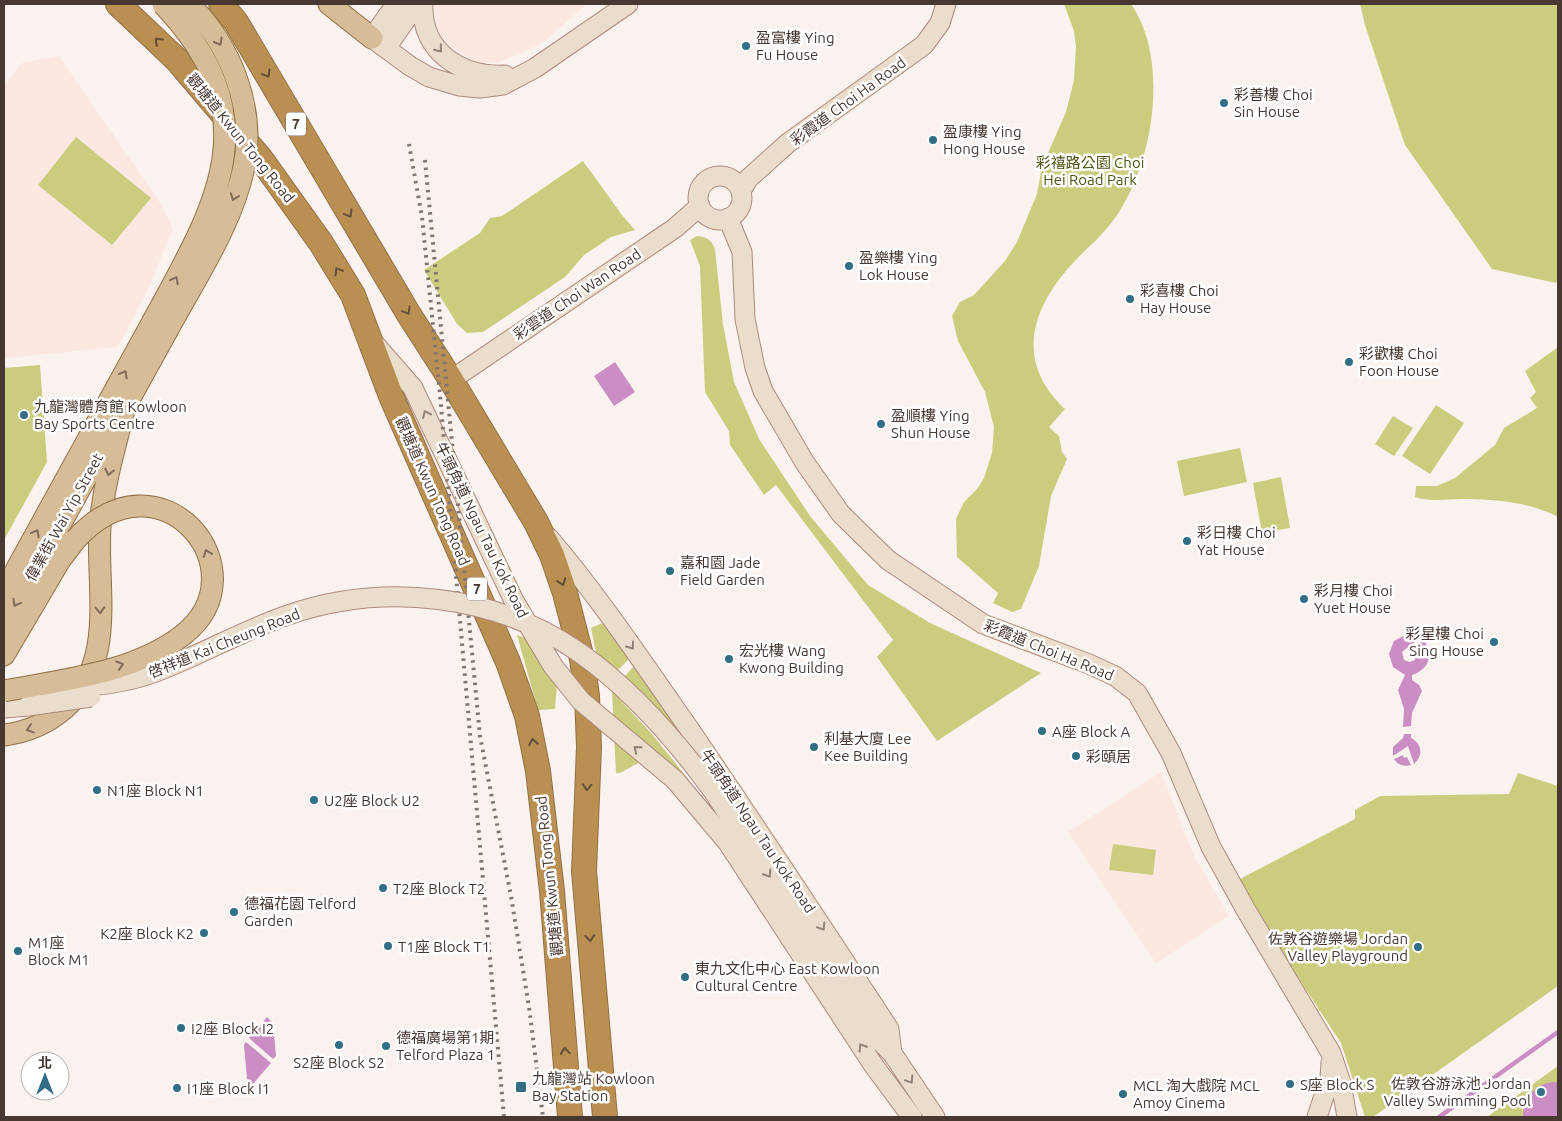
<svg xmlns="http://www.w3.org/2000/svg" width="1562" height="1121" viewBox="0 0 1562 1121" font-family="Ubuntu,'Noto Sans TC',sans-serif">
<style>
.built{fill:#fce8e1}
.green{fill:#cbcc7e}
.water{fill:#cb8ec4}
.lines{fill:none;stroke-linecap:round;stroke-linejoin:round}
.stream{stroke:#cb8ec4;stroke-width:4.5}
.secondary-casing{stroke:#ae897c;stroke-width:21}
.primary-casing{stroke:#927147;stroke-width:23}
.highway-casing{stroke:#927147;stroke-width:26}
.secondary{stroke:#eaddcb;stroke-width:19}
.primary{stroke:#d6bc97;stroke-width:21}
.highway{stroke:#ba8f52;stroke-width:24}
.rail{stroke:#827570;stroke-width:4;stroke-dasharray:2.5 5;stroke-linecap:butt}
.secondary-bridge-casing{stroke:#ae897c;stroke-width:21;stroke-linecap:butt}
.primary-bridge-casing{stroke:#927147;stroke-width:23;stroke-linecap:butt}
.secondary-bridge{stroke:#eaddcb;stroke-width:19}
.primary-bridge{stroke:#d6bc97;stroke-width:21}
.oneway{stroke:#644e3a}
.oneway2{stroke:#816d5a}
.oneway3{stroke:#918277}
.poi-dot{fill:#326e86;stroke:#fff;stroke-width:2}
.labels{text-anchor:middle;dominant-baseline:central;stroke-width:5;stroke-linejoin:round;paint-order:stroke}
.shield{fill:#fff;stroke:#7f7470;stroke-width:1}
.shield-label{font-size:14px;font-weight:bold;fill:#483832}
.poi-label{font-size:15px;fill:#483832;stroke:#fff;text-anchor:start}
.street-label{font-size:15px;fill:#483832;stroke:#fff}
.park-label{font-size:15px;fill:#535316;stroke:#fff}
</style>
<rect width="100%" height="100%" fill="#faf2ef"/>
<path class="built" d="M434 4H587L542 43 523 53 496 63 475 62 445 42 437 26Z
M59 56 159 201 173 229 147 291 118 347 4 358V85L22 63Z
M1161 772 1193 854 1229 916 1156 963 1068 832Z"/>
<path class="green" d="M1064 4H1131C1171 62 1153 169 1112 222 1100 238 1085 250 1073 263 1030 309 1015 363 1065 409L1049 427 1059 436 1062 452 1067 459 1051 496 1039 566 1021 609 1012 612 993 603 998 593 957 557 956 519 964 502 977 489 984 478 992 453 994 427 985 392 958 341 952 316 960 302 974 295 1005 261 1017 242 1037 194 1042 167 1066 112 1074 80 1076 47 1074 31Z
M1360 4H1558V279L1556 283 1492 269 1405 145 1365 25Z
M76 137 151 198 112 245 38 185Z
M583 161 622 215 635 230 611 237 584 255 565 277 483 332 467 333 457 324 424 270 480 233 490 218 502 216Z
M697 236C708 237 712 240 715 250L723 324 734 382 759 439 810 516 868 585 930 623 1041 673 937 741 877 657 893 640 776 485 764 495 730 445 729 431 705 392 700 266 690 240Z
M1558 347V517C1530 502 1493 499 1462 499 1446 499 1431 502 1415 497L1416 486H1437L1455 478 1495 445 1504 428 1537 408 1530 398 1536 392 1525 371Z
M40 365 47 462 4 540V368Z
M1436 405 1464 423 1430 474 1402 456Z
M1393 416 1413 428 1394 456 1375 444Z
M1240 448 1247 482 1184 496 1177 461Z
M1281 477 1290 528 1262 533 1253 483Z
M607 621 631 657 608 680 600 673 591 628Z
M517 635 531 640 557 683 555 709 538 710Z
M636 664 738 816 622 679Z
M612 691 651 733 689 780 678 788 644 760 620 773H616Z
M1518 773 1558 786V986L1373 1117H1365L1341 1043 1252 907 1238 880 1355 819V810L1380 796 1509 794Z
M1113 844 1156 850 1153 875 1109 870Z
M1558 1066V1117H1487Z"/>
<path class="water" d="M615 362 635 392 614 406 594 376Z
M1405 635 1418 636 1412 648H1407L1402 652 1404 660 1410 662 1415 660V651L1422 638C1435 653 1430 669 1412 675V680L1419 685 1422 691 1412 713 1411 726 1403 727 1404 709 1398 690 1405 675 1393 667 1389 654 1394 641Z
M1404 734H1411V738C1422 744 1424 755 1414 764L1408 746 1393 756V747L1403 738Z
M1403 755 1404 758 1407 757 1411 765C1404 767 1398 765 1394 759Z
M267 1017 273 1023 276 1056 273 1059 249 1038Z
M246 1042 271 1063 253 1084 247 1079 244 1045Z
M1558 1082V1117H1523C1523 1097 1537 1081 1558 1082Z"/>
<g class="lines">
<path class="stream" d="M1439 1117 1558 1032"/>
<g class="secondary-casing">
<path id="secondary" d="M396 4 372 38 410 66 429 77 459 86 480 88 503 85 535 68 628 4
M423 4C421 52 461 77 505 75
M386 48 409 15 413 4
M698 198a22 22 0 1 1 44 0a22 22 0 1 1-44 0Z
M741 191 748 179 788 143 924 45 940 23 946 4
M728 218 742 252 745 319 755 368 763 391 805 463 841 514 888 560 983 624 1089 664 1115 676 1137 693 1171 753 1211 847 1246 910 1331 1053 1341 1083 1347 1117
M373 342 413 388 514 601
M451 380 675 228 700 206
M549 538C600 598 643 663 688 727 756 827 823 928 889 1029L892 1053
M4 708 28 706
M695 767 713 791 875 1036 892 1053 935 1117
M675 780 728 843 874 1066 912 1117
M1317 1117 1330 1078 1331 1062"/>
</g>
<g class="primary-casing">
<path id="primary" d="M329 4 372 38
M4 592 152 323
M4 626 167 331
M4 655 60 560 76 539
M4 735C28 732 47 724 65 708 117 662 96 588 100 527 103 486 115 447 125 407"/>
</g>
<g class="highway-casing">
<path id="highway" d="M118 4 177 60 261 159 321 243 353 295 391 396 508 662 527 716 538 771 552 891 570 1117
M221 4 236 22 408 313 451 380 536 522 552 555 565 593 582 659 587 696 589 747 584 871 605 1117"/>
</g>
<use href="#secondary" class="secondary"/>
<use href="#primary" class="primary"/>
<use href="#highway" class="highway"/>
<path class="rail" d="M409 144 422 217 440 395 504 1117
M425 160 480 736 511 896 529 1007 543 1117"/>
<g class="secondary-bridge-casing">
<path id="secondary-bridge" d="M514 601 553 666 581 701 675 780
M60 689C91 686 123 684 153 673 199 656 241 631 288 615 384 582 496 594 580 653 624 684 662 725 695 767
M28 706 91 697"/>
</g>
<g class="primary-bridge-casing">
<path id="primary-bridge" d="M152 323C216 205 272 119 163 4
M167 331C195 279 232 225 244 167 256 108 230 44 189 4
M4 691C63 680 134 673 183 635 264 572 161 446 76 539"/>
</g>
<use href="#secondary-bridge" class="secondary-bridge"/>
<use href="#primary-bridge" class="primary-bridge"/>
</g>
<defs><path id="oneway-chevron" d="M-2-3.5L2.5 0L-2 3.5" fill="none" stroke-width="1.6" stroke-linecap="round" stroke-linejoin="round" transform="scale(1.25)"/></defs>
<g class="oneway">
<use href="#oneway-chevron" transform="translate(158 41) rotate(-136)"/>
<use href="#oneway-chevron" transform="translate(267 74) rotate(59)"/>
<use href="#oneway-chevron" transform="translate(349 214) rotate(59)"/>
<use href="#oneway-chevron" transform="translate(338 271) rotate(-121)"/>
<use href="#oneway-chevron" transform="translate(407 311) rotate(59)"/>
<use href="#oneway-chevron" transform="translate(562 582) rotate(70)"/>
<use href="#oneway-chevron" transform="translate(533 742) rotate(-100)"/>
<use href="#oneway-chevron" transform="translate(587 787) rotate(93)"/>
<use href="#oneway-chevron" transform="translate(590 938) rotate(85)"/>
<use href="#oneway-chevron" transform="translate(565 1051) rotate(-95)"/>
</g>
<g class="oneway2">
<use href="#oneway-chevron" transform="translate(219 42) rotate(60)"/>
<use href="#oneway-chevron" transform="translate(234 197) rotate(110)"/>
<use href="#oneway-chevron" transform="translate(175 280) rotate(-62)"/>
<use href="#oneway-chevron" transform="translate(124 374) rotate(-61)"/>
<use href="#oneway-chevron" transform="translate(109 472) rotate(103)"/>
<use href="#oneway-chevron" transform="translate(36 533) rotate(-61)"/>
<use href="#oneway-chevron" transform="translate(207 553) rotate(-110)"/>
<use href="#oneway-chevron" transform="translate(16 603) rotate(119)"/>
<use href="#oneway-chevron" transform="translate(100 610) rotate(88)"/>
<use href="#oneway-chevron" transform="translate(120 665) rotate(-17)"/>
<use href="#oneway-chevron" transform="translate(30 729) rotate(162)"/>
</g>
<g class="oneway3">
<use href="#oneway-chevron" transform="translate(439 49) rotate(51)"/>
<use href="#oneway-chevron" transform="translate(426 414) rotate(-115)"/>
<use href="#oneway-chevron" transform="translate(631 646) rotate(54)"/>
<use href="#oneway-chevron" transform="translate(637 749) rotate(-141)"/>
<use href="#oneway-chevron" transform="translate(768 874) rotate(57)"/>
<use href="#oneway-chevron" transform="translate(822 927) rotate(57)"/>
<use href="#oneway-chevron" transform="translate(862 1047) rotate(-123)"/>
<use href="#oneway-chevron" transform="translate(910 1080) rotate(57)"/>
</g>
<g class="poi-dot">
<circle cx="746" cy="46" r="5"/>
<circle cx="1224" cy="103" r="5"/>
<circle cx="933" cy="140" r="5"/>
<circle cx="849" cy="266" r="5"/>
<circle cx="1130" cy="299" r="5"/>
<circle cx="1349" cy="362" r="5"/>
<circle cx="24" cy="415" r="5"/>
<circle cx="881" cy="424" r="5"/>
<circle cx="1187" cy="541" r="5"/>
<circle cx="670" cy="571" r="5"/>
<circle cx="1304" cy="599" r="5"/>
<circle cx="1494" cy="642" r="5"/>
<circle cx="729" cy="659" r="5"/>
<circle cx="1042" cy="731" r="5"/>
<circle cx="814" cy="747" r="5"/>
<circle cx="1076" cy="756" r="5"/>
<circle cx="97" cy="790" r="5"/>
<circle cx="314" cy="800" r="5"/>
<circle cx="383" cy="888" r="5"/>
<circle cx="234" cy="912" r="5"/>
<circle cx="204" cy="933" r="5"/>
<circle cx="388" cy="946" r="5"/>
<circle cx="1418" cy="947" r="5"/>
<circle cx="18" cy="951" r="5"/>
<circle cx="685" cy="977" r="5"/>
<circle cx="181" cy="1028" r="5"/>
<circle cx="339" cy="1045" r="5"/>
<circle cx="386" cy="1046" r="5"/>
<circle cx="1290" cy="1084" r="5"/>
<rect x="515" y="1081" width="12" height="12" rx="2.5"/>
<circle cx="177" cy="1088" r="5"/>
<circle cx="1541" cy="1092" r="5"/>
<circle cx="1123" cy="1094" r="5"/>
</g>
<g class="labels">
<g class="shield">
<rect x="286" y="112.5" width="20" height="23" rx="4"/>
<rect x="467" y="577.5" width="20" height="23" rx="4"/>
</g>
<g class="shield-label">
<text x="296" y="124">7</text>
<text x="477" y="589">7</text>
</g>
<g class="poi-label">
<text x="756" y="37">盈富樓 Ying<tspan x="756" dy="17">Fu House</tspan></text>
<text x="1234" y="94">彩善樓 Choi<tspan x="1234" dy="17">Sin House</tspan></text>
<text x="943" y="131">盈康樓 Ying<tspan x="943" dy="17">Hong House</tspan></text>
<text x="859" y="257">盈樂樓 Ying<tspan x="859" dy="17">Lok House</tspan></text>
<text x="1140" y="290">彩喜樓 Choi<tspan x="1140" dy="17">Hay House</tspan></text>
<text x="1359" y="353">彩歡樓 Choi<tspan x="1359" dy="17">Foon House</tspan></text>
<text x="34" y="406">九龍灣體育館 Kowloon<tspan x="34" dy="17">Bay Sports Centre</tspan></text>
<text x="891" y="415">盈順樓 Ying<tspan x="891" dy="17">Shun House</tspan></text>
<text x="1197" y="532">彩日樓 Choi<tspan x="1197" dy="17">Yat House</tspan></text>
<text x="680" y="562">嘉和園 Jade<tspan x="680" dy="17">Field Garden</tspan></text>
<text x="1314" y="590">彩月樓 Choi<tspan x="1314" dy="17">Yuet House</tspan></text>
<text x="1484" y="633" text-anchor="end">彩星樓 Choi<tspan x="1484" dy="17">Sing House</tspan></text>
<text x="739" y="650">宏光樓 Wang<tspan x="739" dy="17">Kwong Building</tspan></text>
<text x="1052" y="731">A座 Block A</text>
<text x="824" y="738">利基大廈 Lee<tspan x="824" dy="17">Kee Building</tspan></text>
<text x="1086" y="756">彩頤居</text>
<text x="107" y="790">N1座 Block N1</text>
<text x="324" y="800">U2座 Block U2</text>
<text x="393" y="888">T2座 Block T2</text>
<text x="244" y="903">德福花園 Telford<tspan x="244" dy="17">Garden</tspan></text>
<text x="194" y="933" text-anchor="end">K2座 Block K2</text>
<text x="1408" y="938" text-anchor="end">佐敦谷遊樂場 Jordan<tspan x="1408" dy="17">Valley Playground</tspan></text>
<text x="28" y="942">M1座<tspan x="28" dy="17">Block M1</tspan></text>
<text x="398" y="946">T1座 Block T1</text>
<text x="695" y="968">東九文化中心 East Kowloon<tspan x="695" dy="17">Cultural Centre</tspan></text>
<text x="191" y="1028">I2座 Block I2</text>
<text x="396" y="1037">德福廣場第1期<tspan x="396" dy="17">Telford Plaza 1</tspan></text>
<text x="339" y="1062" text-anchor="middle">S2座 Block S2</text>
<text x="532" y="1078">九龍灣站 Kowloon<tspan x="532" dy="17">Bay Station</tspan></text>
<text x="1531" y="1083" text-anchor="end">佐敦谷游泳池 Jordan<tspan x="1531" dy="17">Valley Swimming Pool</tspan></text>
<text x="1300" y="1084">S座 Block S</text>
<text x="1133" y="1085">MCL 淘大戲院 MCL<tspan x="1133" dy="17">Amoy Cinema</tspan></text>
<text x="187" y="1088">I1座 Block I1</text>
</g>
<g class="street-label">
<text transform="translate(848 101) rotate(-36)">彩霞道 Choi Ha Road</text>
<text transform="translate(241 138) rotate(51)">觀塘道 Kwun Tong Road</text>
<text transform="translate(577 294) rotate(-34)">彩雲道 Choi Wan Road</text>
<text transform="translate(433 491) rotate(66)">觀塘道 Kwun Tong Road</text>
<text transform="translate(64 517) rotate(-61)">偉業街 Wai Yip Street</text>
<text transform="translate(482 530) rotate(64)">牛頭角道 Ngau Tau Kok Road</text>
<text transform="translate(224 643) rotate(-22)">啓祥道 Kai Cheung Road</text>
<text transform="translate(1049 650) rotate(22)">彩霞道 Choi Ha Road</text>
<text transform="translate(758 831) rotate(56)">牛頭角道 Ngau Tau Kok Road</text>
<text transform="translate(549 876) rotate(-96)">觀塘道 Kwun Tong Road</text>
</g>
<g class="park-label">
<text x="1090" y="162">彩禧路公園 Choi<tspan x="1090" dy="17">Hei Road Park</tspan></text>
</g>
</g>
<rect width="1562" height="1121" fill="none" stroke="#483832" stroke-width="10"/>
<g transform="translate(45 1076)"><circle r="24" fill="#ffffff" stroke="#b6afad"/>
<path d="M0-4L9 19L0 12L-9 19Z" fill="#326e86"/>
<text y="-8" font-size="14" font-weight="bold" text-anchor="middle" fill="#483832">北</text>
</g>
</svg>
